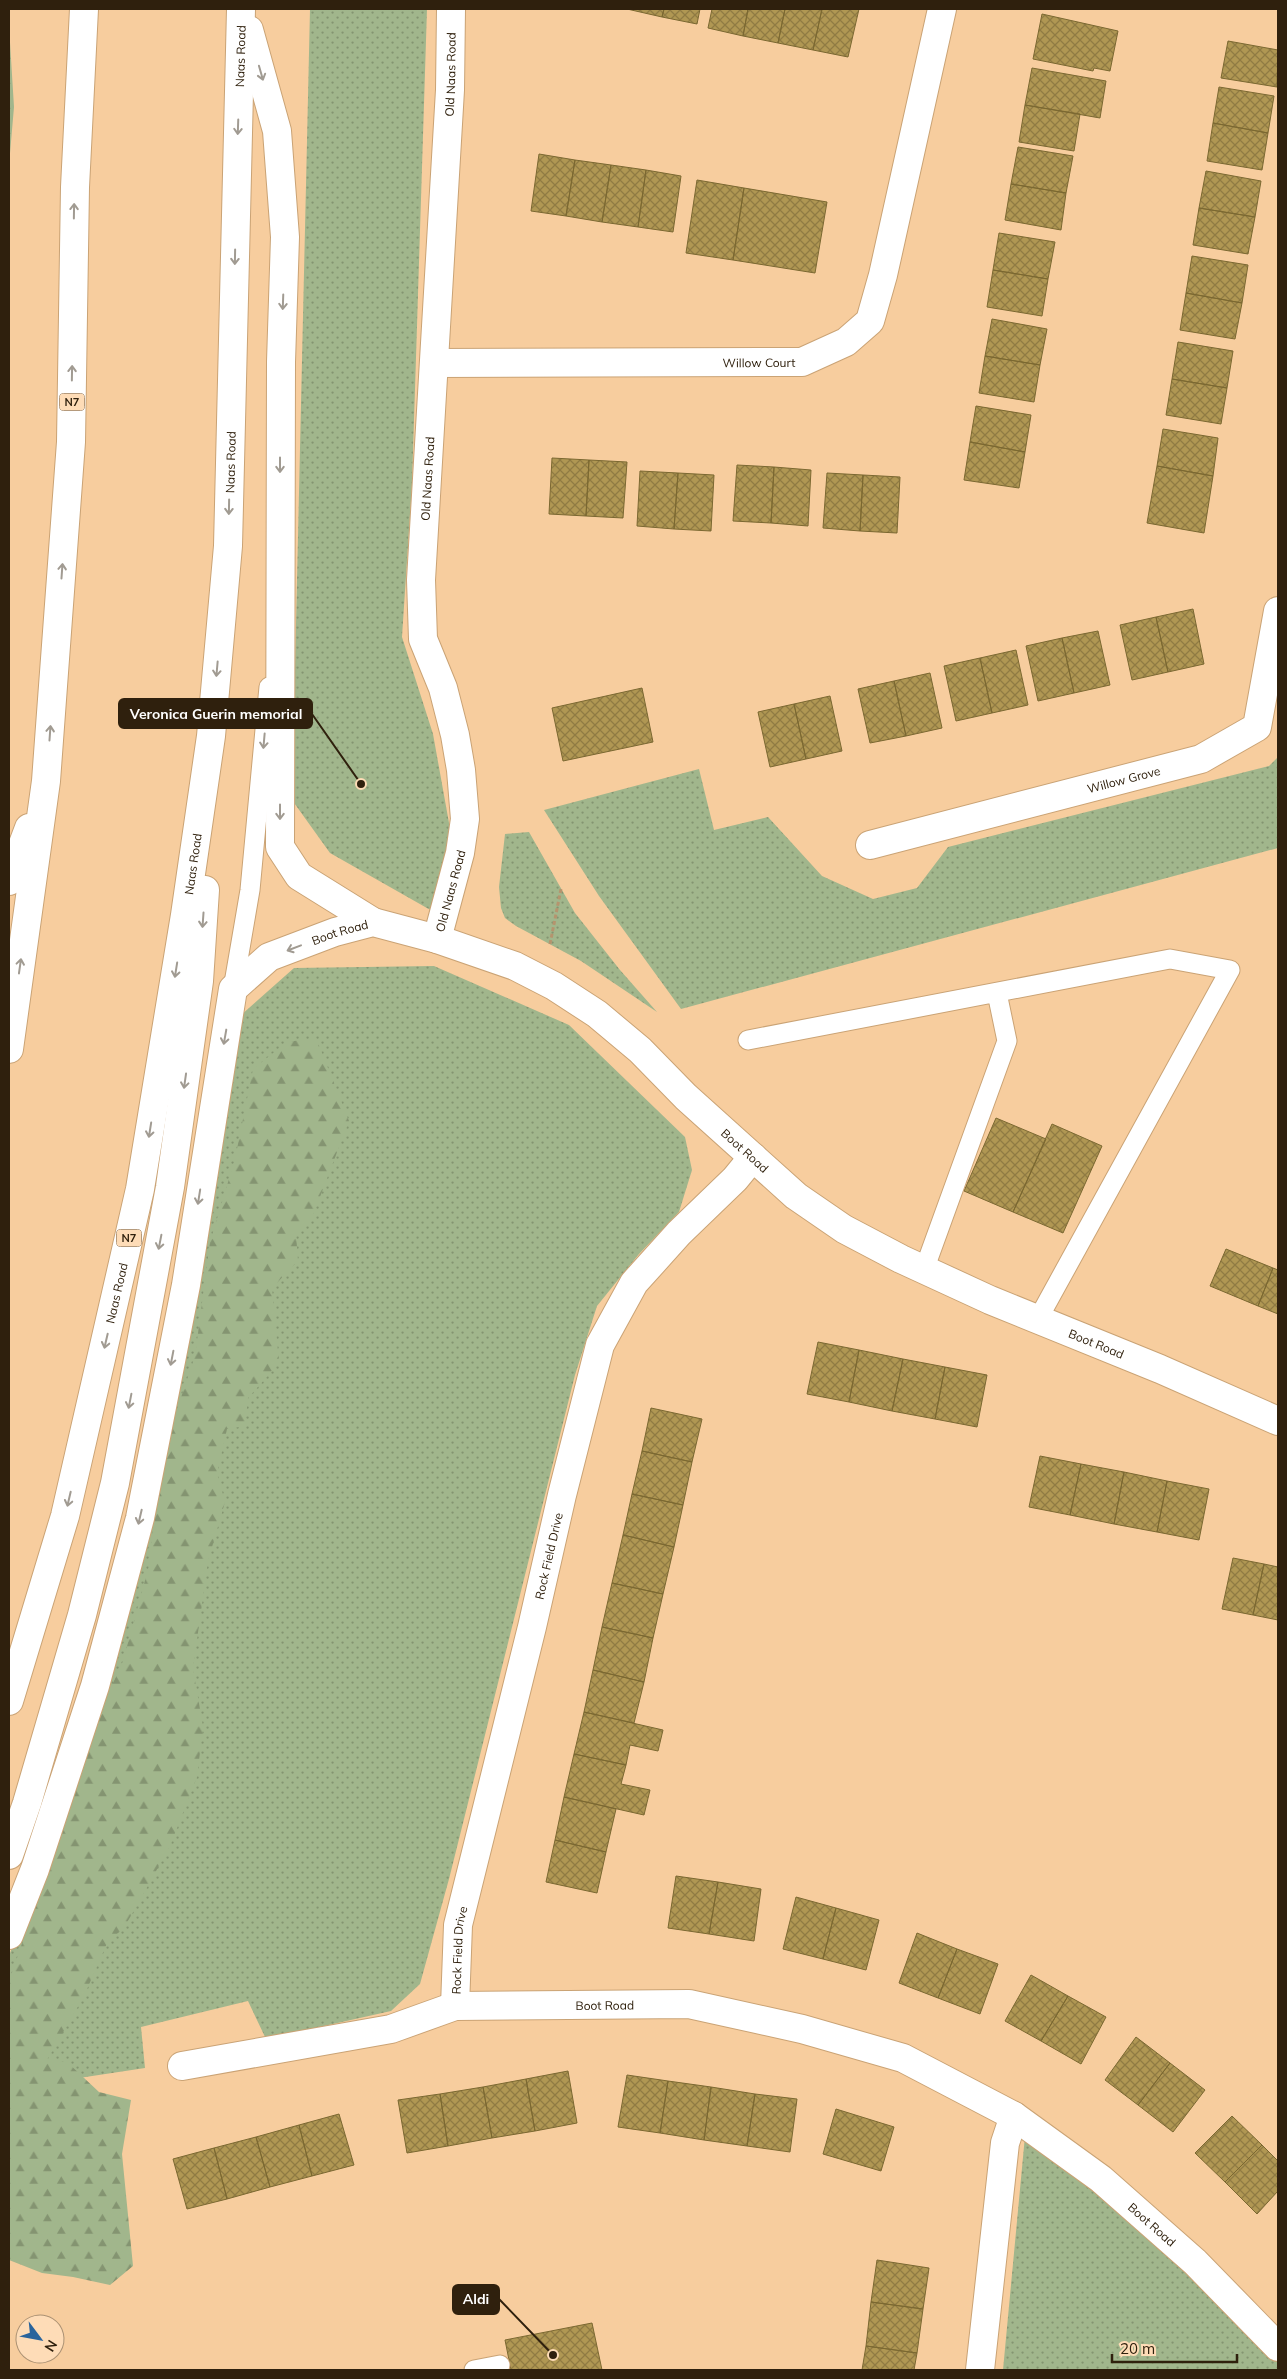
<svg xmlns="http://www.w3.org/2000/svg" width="1287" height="2379" viewBox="0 0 1287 2379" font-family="Mulish,sans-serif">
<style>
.grass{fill:url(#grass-dots)}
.forest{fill:url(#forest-firs)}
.building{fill:url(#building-cross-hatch);stroke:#7b6831}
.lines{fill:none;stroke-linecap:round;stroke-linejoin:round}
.lane-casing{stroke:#caa375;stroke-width:21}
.street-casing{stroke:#caa375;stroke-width:30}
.secondary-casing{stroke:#caa375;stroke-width:30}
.highway-casing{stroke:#caa375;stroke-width:30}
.path{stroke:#b5946e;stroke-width:3;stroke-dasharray:4 2.5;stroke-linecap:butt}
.lane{stroke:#fff;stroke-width:19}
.street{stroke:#fff;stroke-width:28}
.secondary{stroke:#fff;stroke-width:28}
.highway{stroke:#fff;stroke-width:28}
.oneway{stroke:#a19b92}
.labels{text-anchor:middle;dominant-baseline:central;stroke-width:5;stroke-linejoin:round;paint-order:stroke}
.shield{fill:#fedcb7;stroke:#6d5840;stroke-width:1}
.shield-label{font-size:11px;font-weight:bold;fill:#2f200d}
.street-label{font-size:12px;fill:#2f200d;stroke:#fedcb7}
.leader{fill:none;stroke:#2f200d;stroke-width:2}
.callout-dot{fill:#2f200d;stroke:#fedcb7;stroke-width:2}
.callout{fill:#2f200d;stroke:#2f200d;stroke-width:2}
.callout-label{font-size:14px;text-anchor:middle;font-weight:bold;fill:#fff}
</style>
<defs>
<pattern id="grass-dots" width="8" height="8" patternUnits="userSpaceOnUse" patternTransform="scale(1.25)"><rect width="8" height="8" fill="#a1b68c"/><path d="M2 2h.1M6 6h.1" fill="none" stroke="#849471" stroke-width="1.8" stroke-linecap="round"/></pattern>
<pattern id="forest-firs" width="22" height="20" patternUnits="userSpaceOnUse" patternTransform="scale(1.25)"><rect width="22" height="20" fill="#a1b68c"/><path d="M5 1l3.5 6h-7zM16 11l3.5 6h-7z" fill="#849471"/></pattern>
<pattern id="building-cross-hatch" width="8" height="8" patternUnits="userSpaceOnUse" patternTransform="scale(1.25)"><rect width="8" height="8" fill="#b09753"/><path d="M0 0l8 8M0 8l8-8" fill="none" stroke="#907b43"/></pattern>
</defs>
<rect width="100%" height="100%" fill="#f7cd9e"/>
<path class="grass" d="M310 9H427L412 484 402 637 433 734 451 834 441 916 330 853 292 800Z
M1278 757V848L681 1009 599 896 544 810 699 769 714 830 768 817 822 876 873 899 917 888 948 847 1269 766Z
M529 832 575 913 620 970 657 1012 581 961 516 926 505 918 501 908 499 887 505 834Z
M434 966 569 1025 685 1137 692 1170 679 1212 639 1254 597 1306 575 1375 449 1879 420 1984 391 2011 266 2039 248 2001 141 2027 145 2068 79 2078 9 2171V1956L99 1699 240 1016 294 968Z
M1025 2136 1094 2190 1185 2271 1278 2361V2370H1003Z"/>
<path class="forest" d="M9 26 14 107 9 165Z
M316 1038 349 1121 313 1215 296 1234 298 1261 272 1288 279 1363 248 1398 245 1426 227 1429 217 1473 225 1502 208 1561 193 1668 203 1727 197 1777 170 1846 132 1914 123 1929 108 1941 84 1996 47 2060 67 2062 99 2092 131 2100 122 2154 133 2266 110 2285 73 2277 42 2273 9 2260V1981L58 1840 91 1732 123 1661 149 1566 155 1506 175 1415 195 1356 210 1242 235 1159 253 1069 287 1042Z"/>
<path class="building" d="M627 9H664L662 17Z
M664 9H700L697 24 662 17Z
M712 9H748L743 36 708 28Z
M748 9H785L778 43 743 36Z
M785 9H822L813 50 778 43Z
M822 9H859L848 57 813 50Z
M1042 14 1118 31 1110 71 1094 68 1093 71 1033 59Z
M1228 41 1278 50 1277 87 1221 78Z
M1032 68 1106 81 1100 118 1025 105Z
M1219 87 1274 96 1268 133 1213 123Z
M1025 105 1080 114 1074 151 1019 142Z
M1213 123 1268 133 1262 170 1207 161Z
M1018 147 1073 156 1066 193 1011 184Z
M539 154 575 160 566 216 531 211Z
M575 160 611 165 602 222 566 216Z
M611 165 646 170 638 227 602 222Z
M646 170 681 176 673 232 638 227Z
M1206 171 1261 181 1255 217 1199 208Z
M697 180 744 188 733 260 686 253Z
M1011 184 1066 193 1061 230 1005 220Z
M744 188 827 202 815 273 733 260Z
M1199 208 1255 217 1248 254 1193 245Z
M999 233 1055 242 1048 279 993 270Z
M1192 256 1248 265 1242 303 1186 293Z
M993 270 1048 279 1042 316 987 307Z
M1186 293 1242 303 1235 339 1180 330Z
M992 319 1047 329 1040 365 985 356Z
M1178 342 1233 351 1227 388 1172 379Z
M985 356 1040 365 1034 402 979 393Z
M1172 379 1227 388 1221 424 1166 415Z
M976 406 1031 415 1025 452 970 442Z
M1163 429 1218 438 1213 476 1157 466Z
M970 442 1025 452 1019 488 964 480Z
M552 458 589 460 586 516 549 514Z
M589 460 627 462 623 518 586 516Z
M737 465 774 467 771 523 733 521Z
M1157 466 1213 476 1204 533 1147 523Z
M774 467 811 470 808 526 771 523Z
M640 471 678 473 674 529 637 526Z
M678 473 714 475 711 531 674 529Z
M827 473 863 475 860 531 823 528Z
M863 475 900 477 897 533 860 531Z
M1193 609 1204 664 1168 672 1156 617Z
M1156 617 1168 672 1132 680 1120 625Z
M1098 631 1110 685 1074 693 1062 638Z
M1062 638 1074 693 1038 701 1026 646Z
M1016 650 1028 705 992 713 980 658Z
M980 658 992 713 956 721 944 666Z
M930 673 942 728 906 736 894 681Z
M894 681 906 736 870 743 858 689Z
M642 688 653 742 563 761 552 708Z
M830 696 842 751 806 759 794 704Z
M794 704 806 759 770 767 758 712Z
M996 1118 1046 1139 1013 1212 964 1191Z
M1052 1124 1102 1146 1063 1233 1013 1212Z
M1226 1249 1273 1268 1258 1306 1210 1286Z
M1273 1268 1278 1270V1314L1258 1306Z
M818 1342 859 1350 849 1402 807 1394Z
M859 1350 903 1359 892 1411 849 1402Z
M903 1359 945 1367 935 1419 892 1411Z
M945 1367 987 1375 977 1427 935 1419Z
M651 1408 702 1419 692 1462 642 1451Z
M642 1451 692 1462 683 1505 632 1494Z
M1040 1456 1081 1464 1070 1515 1029 1507Z
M1081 1464 1124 1472 1114 1524 1070 1515Z
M1124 1472 1167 1481 1157 1532 1114 1524Z
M1167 1481 1209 1489 1199 1540 1157 1532Z
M632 1494 683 1505 674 1547 623 1535Z
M623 1535 674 1547 663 1594 612 1583Z
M1233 1558 1264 1564 1253 1615 1222 1609Z
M1264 1564 1278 1567V1620L1253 1615Z
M612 1583 663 1594 653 1638 602 1627Z
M602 1627 653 1638 644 1682 593 1670Z
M593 1670 644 1682 634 1723 584 1712Z
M584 1712 663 1730 658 1751 630 1745 626 1765 574 1754Z
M574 1754 626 1765 621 1784 650 1790 644 1815 564 1797Z
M564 1797 616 1809 606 1852 555 1840Z
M555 1840 606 1852 597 1893 546 1882Z
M676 1876 718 1882 709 1934 668 1928Z
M718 1882 761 1889 754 1941 709 1934Z
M796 1897 836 1908 823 1959 783 1949Z
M836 1908 879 1920 866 1970 823 1959Z
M917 1933 957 1949 938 1998 899 1983Z
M957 1949 998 1964 980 2014 938 1998Z
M1031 1975 1068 1996 1041 2041 1005 2021Z
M1068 1996 1106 2017 1081 2064 1041 2041Z
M1136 2037 1170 2063 1138 2105 1105 2080Z
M1170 2063 1205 2090 1173 2132 1138 2105Z
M568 2071 577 2123 535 2131 526 2079Z
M627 2075 668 2081 660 2133 618 2127Z
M526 2079 535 2131 492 2138 483 2087Z
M668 2081 711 2087 704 2140 660 2133Z
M483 2087 492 2138 448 2146 440 2094Z
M711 2087 755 2094 747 2146 704 2140Z
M440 2094 448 2146 407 2153 398 2100Z
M755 2094 797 2099 790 2152 747 2146Z
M836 2109 894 2127 881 2171 823 2154Z
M339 2114 354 2165 312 2176 299 2125Z
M1232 2116 1262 2145 1225 2182 1195 2153Z
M299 2125 312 2176 270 2187 256 2137Z
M256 2137 270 2187 227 2199 214 2148Z
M1262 2145 1278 2161V2191L1257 2214 1225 2182Z
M214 2148 227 2199 187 2209 173 2159Z
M877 2260 929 2268 923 2309 871 2302Z
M871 2302 923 2309 917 2353 866 2346Z
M592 2323 602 2370H511L505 2340Z
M866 2346 917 2353 914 2370H862Z"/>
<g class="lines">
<g class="lane-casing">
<path id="lane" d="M233 989 250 890 269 687
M748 1040 1170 959 1230 970 1038 1319
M924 1270 1007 1041 997 993
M474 2370 500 2365"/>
</g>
<g class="street-casing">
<g id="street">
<path id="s1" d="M435 363 802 362 846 342 870 321 883 275 942 9"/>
<path id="s2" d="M870 845 1201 759 1257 727 1278 611"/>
<path id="s3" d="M455 2006 458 1925 532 1627 562 1495 600 1345 634 1283 679 1233 735 1179 753 1157"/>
<path id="s4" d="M182 2066 391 2029 455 2006 689 2004 802 2029 903 2058 1014 2116 1101 2179 1195 2262 1278 2347"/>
<path d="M980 2370 1005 2143 1014 2116"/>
</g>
</g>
<g class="secondary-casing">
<g id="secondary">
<path id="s5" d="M437 939 460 853 465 819 461 770 455 735 443 688 423 639 421 580 450 90 451 9"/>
<path id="s6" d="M9 1935 35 1869 95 1686 140 1518 186 1285 233 989 269 957 335 932 373 922 437 939 515 966 554 986 597 1014 640 1050 686 1097 796 1196 844 1229 901 1259 990 1300 1160 1369 1278 1421"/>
</g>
</g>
<g class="highway-casing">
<g id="highway">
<path d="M249 30 277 131 285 237 281 362 280 847 299 876 373 922"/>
<path d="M9 881 29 828"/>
<path d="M9 1049 46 781 71 442 75 187 84 9"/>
<path id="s7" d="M9 1701 65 1516 140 1189 185 915 211 736 228 546 241 9"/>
<path d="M9 1855 27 1803 82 1615 115 1483 170 1187 199 981 205 890"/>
</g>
</g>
<path class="path" d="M550 944 561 889"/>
<use href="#lane" class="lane"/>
<use href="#street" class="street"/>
<use href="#secondary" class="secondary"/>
<use href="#highway" class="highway"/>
</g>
<defs><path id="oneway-shaft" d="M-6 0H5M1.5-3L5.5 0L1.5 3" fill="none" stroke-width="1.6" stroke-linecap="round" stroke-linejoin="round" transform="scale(1.25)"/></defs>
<g class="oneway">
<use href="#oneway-shaft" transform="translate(261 73) rotate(74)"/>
<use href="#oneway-shaft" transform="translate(238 127) rotate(92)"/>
<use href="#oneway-shaft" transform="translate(74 211) rotate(-89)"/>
<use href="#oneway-shaft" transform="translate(235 257) rotate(91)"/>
<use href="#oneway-shaft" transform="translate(283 302) rotate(92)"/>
<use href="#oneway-shaft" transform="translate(72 373) rotate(-89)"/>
<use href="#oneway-shaft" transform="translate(280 465) rotate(90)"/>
<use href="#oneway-shaft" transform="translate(229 507) rotate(91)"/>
<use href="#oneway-shaft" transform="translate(62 571) rotate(-86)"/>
<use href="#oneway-shaft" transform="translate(217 669) rotate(95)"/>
<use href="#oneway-shaft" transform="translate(50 733) rotate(-86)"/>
<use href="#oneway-shaft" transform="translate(264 741) rotate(95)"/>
<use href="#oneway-shaft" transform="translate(280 812) rotate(90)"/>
<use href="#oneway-shaft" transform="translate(203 920) rotate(94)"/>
<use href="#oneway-shaft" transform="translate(294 948) rotate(159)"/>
<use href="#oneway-shaft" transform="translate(20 966) rotate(-82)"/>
<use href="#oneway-shaft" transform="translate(176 970) rotate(99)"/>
<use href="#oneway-shaft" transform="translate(225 1037) rotate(100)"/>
<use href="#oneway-shaft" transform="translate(185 1081) rotate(98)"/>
<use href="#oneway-shaft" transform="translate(150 1130) rotate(99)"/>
<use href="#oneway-shaft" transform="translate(199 1197) rotate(99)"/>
<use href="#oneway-shaft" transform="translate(160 1242) rotate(101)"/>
<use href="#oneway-shaft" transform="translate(106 1341) rotate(103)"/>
<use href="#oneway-shaft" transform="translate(172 1358) rotate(101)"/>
<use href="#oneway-shaft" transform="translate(130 1401) rotate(101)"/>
<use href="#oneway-shaft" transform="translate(69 1499) rotate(103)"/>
<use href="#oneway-shaft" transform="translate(140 1517) rotate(103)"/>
</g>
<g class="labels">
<g class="shield">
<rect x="59.5" y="393.5" width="25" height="17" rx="4"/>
<rect x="116.5" y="1229.5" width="25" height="17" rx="4"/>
</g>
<g class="shield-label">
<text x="72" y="402">N7</text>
<text x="129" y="1238">N7</text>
</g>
<g class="street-label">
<text stroke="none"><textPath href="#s7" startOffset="1668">Naas Road</textPath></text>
<text stroke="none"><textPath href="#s5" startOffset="875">Old Naas Road</textPath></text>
<text stroke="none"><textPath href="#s1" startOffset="324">Willow Court</textPath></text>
<text stroke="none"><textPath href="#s7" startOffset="1262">Naas Road</textPath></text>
<text stroke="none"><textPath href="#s5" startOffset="470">Old Naas Road</textPath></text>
<text stroke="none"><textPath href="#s2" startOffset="262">Willow Grove</textPath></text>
<text stroke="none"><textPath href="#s7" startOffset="858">Naas Road</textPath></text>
<text stroke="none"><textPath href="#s5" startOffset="50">Old Naas Road</textPath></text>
<text stroke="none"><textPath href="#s6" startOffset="1098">Boot Road</textPath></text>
<text stroke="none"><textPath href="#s6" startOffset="1578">Boot Road</textPath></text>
<text stroke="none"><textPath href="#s7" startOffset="422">Naas Road</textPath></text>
<text stroke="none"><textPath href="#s6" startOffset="1982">Boot Road</textPath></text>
<text stroke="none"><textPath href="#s3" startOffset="461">Rock Field Drive</textPath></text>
<text stroke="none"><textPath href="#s3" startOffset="56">Rock Field Drive</textPath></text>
<text stroke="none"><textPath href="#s4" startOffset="430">Boot Road</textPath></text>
<text stroke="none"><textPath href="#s4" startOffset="1036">Boot Road</textPath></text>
</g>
</g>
<path class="leader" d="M361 784L312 714M553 2355L499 2299"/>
<g class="callout-dot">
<circle cx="361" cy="784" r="5"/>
<circle cx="553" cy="2355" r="5"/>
</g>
<g class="callout">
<rect x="119" y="699" width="193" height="29" rx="5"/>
<rect x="453" y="2285" width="46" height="29" rx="5"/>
</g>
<g class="callout-label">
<text x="216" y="719">Veronica Guerin memorial</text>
<text x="476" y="2304">Aldi</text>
</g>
<rect width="1287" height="2379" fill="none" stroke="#2f200d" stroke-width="20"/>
<g transform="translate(40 2339) rotate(122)"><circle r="24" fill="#fedcb7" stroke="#ab9173"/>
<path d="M0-4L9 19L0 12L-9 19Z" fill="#2a649c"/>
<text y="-8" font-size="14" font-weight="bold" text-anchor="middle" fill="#2f200d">N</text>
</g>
<path d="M1112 2354v8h125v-8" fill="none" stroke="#2f200d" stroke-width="2.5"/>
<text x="1120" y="2354" font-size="15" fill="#2f200d" stroke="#fedcb7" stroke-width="4" paint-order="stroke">20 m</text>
</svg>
